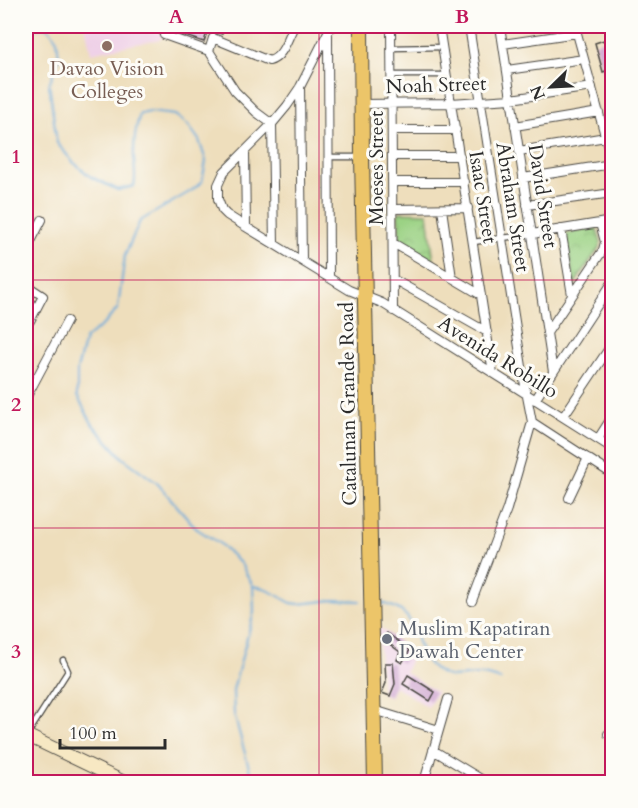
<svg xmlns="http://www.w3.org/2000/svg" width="638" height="808" viewBox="0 0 638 808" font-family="Cardo,serif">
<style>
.built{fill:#efd0e7}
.park{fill:url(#park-crowns);stroke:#637e58;stroke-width:1.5}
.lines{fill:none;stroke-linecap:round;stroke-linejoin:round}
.stream{stroke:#65a8da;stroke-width:2}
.building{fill:#c797cb}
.lane-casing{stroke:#484641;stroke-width:7}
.street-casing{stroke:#484641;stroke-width:10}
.secondary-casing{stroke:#484641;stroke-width:14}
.primary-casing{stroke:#484641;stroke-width:16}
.path{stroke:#484641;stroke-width:1.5;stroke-dasharray:1.5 4.5;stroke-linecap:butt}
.lane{stroke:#fff;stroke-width:4.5}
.street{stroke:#fff;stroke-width:8}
.secondary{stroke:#f7e8c3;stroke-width:12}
.primary{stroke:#ecc569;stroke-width:14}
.grid{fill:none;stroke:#c2185b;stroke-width:1.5;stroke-opacity:0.55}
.education-dot{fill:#8d6e63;stroke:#fdfcf7;stroke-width:2}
.worship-dot{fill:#6b7280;stroke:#fdfcf7;stroke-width:2}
.labels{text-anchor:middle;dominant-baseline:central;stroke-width:6;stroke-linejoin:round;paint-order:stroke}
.education-label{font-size:20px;fill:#785e54;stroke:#fdfcf7}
.street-label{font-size:20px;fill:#2b2b2b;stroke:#fdfcf7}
.worship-label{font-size:20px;fill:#5b616d;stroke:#fdfcf7;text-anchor:start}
.neatline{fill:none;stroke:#c2185b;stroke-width:2}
.grid-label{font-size:20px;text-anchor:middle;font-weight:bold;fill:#c2185b}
</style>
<defs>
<pattern id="park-crowns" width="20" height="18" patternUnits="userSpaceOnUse" patternTransform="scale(1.5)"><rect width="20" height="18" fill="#9bd284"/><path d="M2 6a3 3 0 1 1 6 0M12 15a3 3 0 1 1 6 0" fill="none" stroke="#86b472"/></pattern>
</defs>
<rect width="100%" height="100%" fill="#fdfcf7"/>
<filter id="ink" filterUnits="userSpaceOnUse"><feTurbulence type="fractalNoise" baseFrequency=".0167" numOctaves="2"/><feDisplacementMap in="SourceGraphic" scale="12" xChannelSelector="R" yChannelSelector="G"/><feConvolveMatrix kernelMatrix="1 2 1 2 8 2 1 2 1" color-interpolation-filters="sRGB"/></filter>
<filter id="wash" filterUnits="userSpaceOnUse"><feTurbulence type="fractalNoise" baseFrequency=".008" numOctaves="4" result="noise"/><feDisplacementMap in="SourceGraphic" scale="24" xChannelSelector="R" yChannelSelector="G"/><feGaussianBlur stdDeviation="1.35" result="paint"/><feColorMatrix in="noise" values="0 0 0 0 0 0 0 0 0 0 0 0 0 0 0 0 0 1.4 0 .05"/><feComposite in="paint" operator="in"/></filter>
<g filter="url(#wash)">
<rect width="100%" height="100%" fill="#eedebc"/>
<path class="built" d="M85 26H225L221 38 209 34 205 44 164 30 161 39 91 53Z
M378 626 414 653 405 672 437 692 428 707 395 686 390 697 382 693Z"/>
<path class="park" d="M400 212 428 213 434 262 400 242 398 215Z
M596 227 601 242 599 248 574 285 566 234Z"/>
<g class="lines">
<path class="stream" d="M26 27 30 29 48 27 57 40 59 58 49 84 57 143 73 162 91 177 118 190 134 186C137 174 133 164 134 152 134 139 136 126 140 114L150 112 175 115 188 125 199 140 206 161 202 182 191 191 140 221 125 255 118 308 105 323 85 339 77 370V396L93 425 123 458 157 483 197 529 219 543 241 564 253 586 254 612 233 690 234 714 253 782
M253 586 264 588 291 603 299 604 333 600 360 601
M376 602C429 610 405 648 437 671 451 681 463 675 478 675 486 675 493 677 501 680"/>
</g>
<g id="blocks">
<path class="building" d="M166 26H187L207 32 204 42 165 29Z
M200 26H224L222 34Z
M604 40 607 50H609L612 69 603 72 595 43Z
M387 633 410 650 402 663 397 660 400 652 383 639Z
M385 663H393L395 684 390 696 382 693 386 683Z
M408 675 435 692 430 701 403 684Z"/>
</g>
</g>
<g filter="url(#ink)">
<use href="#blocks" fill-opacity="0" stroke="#484641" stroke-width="1.5"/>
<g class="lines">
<g class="lane-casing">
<path id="lane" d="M391 48 443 47
M392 75H446
M328 157H359
M473 242 532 234
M27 735 68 671 63 660"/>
</g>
<g class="street-casing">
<path id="street" d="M331 26 300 87 287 106 272 124 224 172 218 185V199L222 210 227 215 246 227 349 290 382 303 612 448
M391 26 393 311
M439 26 493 373
M469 26 525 386 532 422 507 509 472 601
M500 26 553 372
M575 26 612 161
M609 26 612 39
M164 35 209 51 235 91 256 112 272 124 274 244
M328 35 329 278
M503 44 577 33
M209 51 213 38 269 61C283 58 288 37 294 26
M507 70 584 59
M300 87 302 261
M361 104 451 103 511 99 592 87
M515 126 599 112
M392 130H456
M519 151 606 137
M245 152 246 227
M392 156H460
M523 178 612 164
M392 182H464
M527 205 612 193
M393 209 468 208
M442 209 452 278
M561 229 572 295
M532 234 612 221
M393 243 481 295
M26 251 42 220
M393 279 487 332
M26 285 43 296 30 321
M547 333 603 250 605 242 600 223
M26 398 67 321
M535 400 612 283
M563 417 612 344
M532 422 612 474
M598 439 612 417
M569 498 588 458
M374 710 439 730
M608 734 612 735
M433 750 486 782
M424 782 448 699"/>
</g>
<g class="secondary-casing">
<path id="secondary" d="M26 735 124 782"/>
</g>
<g class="primary-casing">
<path id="primary" d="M361 26 362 158 375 782"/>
</g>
<path class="path" d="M26 210V209"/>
<use href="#lane" class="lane"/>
<use href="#street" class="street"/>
<use href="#secondary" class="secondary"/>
<use href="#primary" class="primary"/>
</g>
</g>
<path class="grid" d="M319 26V782M26 280H612M26 528H612"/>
<circle class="education-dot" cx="107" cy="46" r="6"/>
<circle class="worship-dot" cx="387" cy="639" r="6"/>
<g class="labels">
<g class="education-label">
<text x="107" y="68">Davao Vision<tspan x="107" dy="23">Colleges</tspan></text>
</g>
<g class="street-label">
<text transform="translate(436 85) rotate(-2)">Noah Street</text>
<text transform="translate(376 168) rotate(-90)">Moeses Street</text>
<text transform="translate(543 196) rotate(81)">David Street</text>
<text transform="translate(483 197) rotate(81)">Isaac Street</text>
<text transform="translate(513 207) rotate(81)">Abraham Street</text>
<text transform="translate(498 357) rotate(32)">Avenida Robillo</text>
<text transform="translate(348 404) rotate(-91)">Catalunan Grande Road</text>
</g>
<g class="worship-label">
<text x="399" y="628">Muslim Kapatiran<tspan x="399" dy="23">Dawah Center</tspan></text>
</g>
</g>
<rect width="638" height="808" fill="none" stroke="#fdfcf7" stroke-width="66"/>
<g transform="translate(551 87) rotate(246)" stroke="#fdfcf7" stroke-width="4.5" paint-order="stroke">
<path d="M0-4.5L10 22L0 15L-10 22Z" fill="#2b2b2b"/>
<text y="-9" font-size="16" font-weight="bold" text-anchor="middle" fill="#2b2b2b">N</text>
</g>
<path d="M60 739v9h105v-9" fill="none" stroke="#2b2b2b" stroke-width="3"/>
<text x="69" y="739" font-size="18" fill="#2b2b2b" stroke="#fdfcf7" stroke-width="4.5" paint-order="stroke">100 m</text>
<rect x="33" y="33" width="572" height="742" class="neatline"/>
<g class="grid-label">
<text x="176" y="23">A</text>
<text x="462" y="23">B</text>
<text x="16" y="163">1</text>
<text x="16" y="411">2</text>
<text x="16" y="658">3</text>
</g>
</svg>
